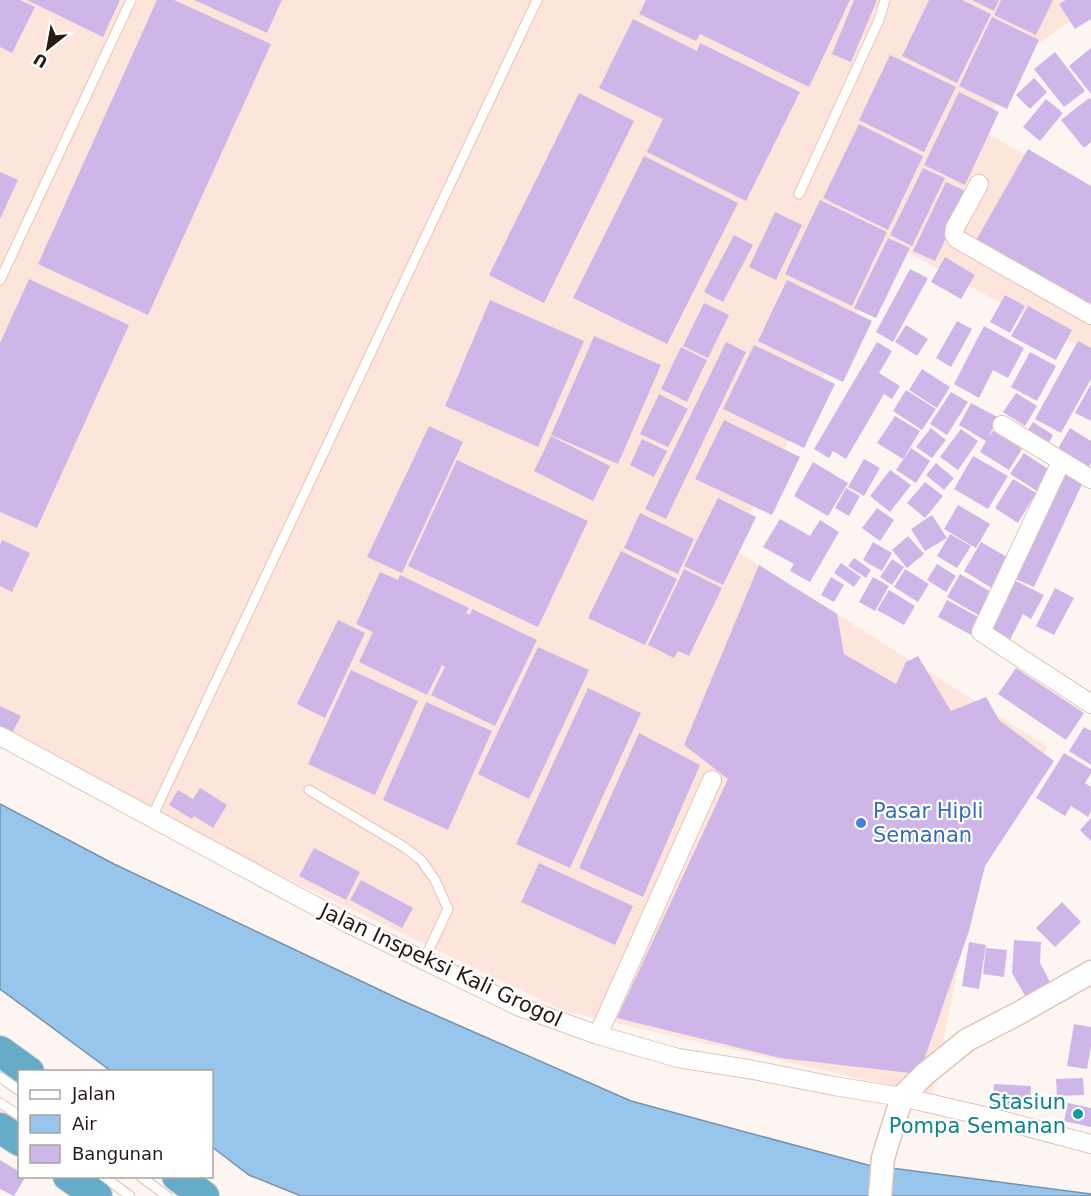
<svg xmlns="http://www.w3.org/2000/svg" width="1091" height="1196" viewBox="0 0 1091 1196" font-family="'DejaVu Sans',sans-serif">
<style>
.built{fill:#fee5db}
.water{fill:#97c5ec;stroke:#7592ac;stroke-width:1.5}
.building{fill:#ceb6e9}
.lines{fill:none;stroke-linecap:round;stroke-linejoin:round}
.service-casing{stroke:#e3c3b5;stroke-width:11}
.minor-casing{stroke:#e3c3b5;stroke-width:20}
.tertiary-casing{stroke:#e3c3b5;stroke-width:25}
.trunk-casing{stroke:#d3d1d0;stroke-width:32}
.service{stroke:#fff;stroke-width:9}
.minor{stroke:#fff;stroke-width:18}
.tertiary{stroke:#fff;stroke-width:22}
.trunk{stroke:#66acc8;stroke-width:30}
.shop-dot{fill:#3f7fe0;stroke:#fff;stroke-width:2}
.culture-dot{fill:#0f9aa8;stroke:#fff;stroke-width:2}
.labels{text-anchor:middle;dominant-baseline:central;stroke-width:4.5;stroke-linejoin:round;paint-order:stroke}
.shop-label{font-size:21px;fill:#366cbe;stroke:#fff;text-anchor:start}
.street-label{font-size:21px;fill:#251a15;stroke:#fff}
.culture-label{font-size:21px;fill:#0d838f;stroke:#fff;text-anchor:end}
</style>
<rect width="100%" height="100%" fill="#fcf5f2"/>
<path class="built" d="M0 0H1091V7L1032 48 981 130 1091 192V353L893 244 732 548 1048 747 983 847 932 1095 564 1011 0 741Z"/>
<path class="water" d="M0 804 114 864 401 1000 631 1101 868 1165 1091 1194V1196H301L249 1175 212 1147V1072L111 1071 0 989Z"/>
<path class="building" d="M0 0H20L35 7 12 53 0 47Z
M27 0H120L103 37Z
M157 0H174L271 44 148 315 38 264Z
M194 0H282L267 33Z
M646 0H850L809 87 700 34 696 41 639 14Z
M854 0H877L851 62 832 54Z
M929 0H962L991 14 957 83 902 56Z
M972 0H999L994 11Z
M1001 0H1053L1036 35 994 15Z
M1066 0H1091V19L1075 29 1059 4Z
M992 17 1039 40 1007 109 959 86Z
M633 19 697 51 700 43 800 92 746 201 647 152 663 119 599 88Z
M1091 48V94L1069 66Z
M1055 52 1085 91 1064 107 1034 69Z
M890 55 956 87 924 152 859 120Z
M1034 78 1047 92 1030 109 1016 95Z
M959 92 999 112 965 185 924 165Z
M579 93 634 121 544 303 489 275Z
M1089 98 1091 100V142L1084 148 1061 120Z
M1046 99 1063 113 1040 141 1023 127Z
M859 124 923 156 888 230 823 198Z
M1028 149 1091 186V309L975 242Z
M644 156 738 203 667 344 573 298Z
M923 168 945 178 912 246 890 235Z
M0 172 18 180 0 219Z
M946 182 968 192 935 261 913 251Z
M820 200 887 232 852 306 785 274Z
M775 212 802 225 776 280 749 267Z
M734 235 753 245 723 302 704 292Z
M888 238 910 248 876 318 854 308Z
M945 257 975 275 961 299 931 282Z
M910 269 928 278 893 342 876 332Z
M29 279 129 325 37 528 0 512V343Z
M787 280 872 321 843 382 758 341Z
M1005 295 1025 306 1010 333 990 322Z
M490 300 584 341 538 447 445 406Z
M704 303 729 315 708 358 683 346Z
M1028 306 1072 330 1056 360 1011 336Z
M957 321 972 329 951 367 936 358Z
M906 325 928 339 917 356 895 342Z
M984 326 1024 348 1008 378 993 370 979 398 954 384Z
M594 336 661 365 618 464 551 435Z
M1078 341 1091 348V379L1061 433 1035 419Z
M726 342 746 352 666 519 645 509Z
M877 342 892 351 879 373 900 386 892 399 884 394 846 459 833 451 829 458 814 449Z
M754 345 835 384 804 448 723 409Z
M681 347 707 360 687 402 661 389Z
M1030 352 1056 366 1037 401 1011 387Z
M922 369 950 387 937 408 909 390Z
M1091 384V421L1075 413Z
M906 390 936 409 922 430 893 411Z
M951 392 968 402 947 435 930 424Z
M1016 393 1037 406 1025 426 1003 412Z
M659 394 688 409 668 447 640 434Z
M971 403 999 418 988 437 993 431 1022 449 1009 470 980 452 986 441 959 425Z
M895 416 920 431 903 459 877 443Z
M724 420 800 457 772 515 695 479Z
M1033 422 1053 435 1046 448 1025 435Z
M429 426 463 442 402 573 367 557Z
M931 428 946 440 932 458 916 447Z
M1070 428 1091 441V463L1087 470 1056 452Z
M961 429 978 441 958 470 940 457Z
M551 436 610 466 593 501 534 471Z
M642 439 667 451 654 477 630 465Z
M911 448 930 461 916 483 896 470Z
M1024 453 1054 473 1040 493 1010 474Z
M973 456 1008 476 988 509 954 489Z
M864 459 880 468 864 496 848 487Z
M457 460 588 521 538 627 408 566Z
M813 462 848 483 828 516 794 496Z
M936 463 954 478 944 490 926 475Z
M1062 469 1084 480 1034 587 1011 577Z
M890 470 911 485 890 512 870 496Z
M1013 479 1036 493 1018 523 995 508Z
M925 482 943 496 925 518 907 503Z
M846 488 860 496 849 516 835 508Z
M718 498 756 517 723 585 684 566Z
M958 505 990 524 976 548 944 529Z
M877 508 894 520 880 541 862 528Z
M640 513 694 539 678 574 624 548Z
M932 515 947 538 925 551 911 529Z
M780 519 810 536 820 520 839 532 810 582 790 571 794 564 763 547Z
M950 534 971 546 957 568 937 556Z
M908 536 924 554 907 568 892 550Z
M2 540 30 553 12 592 0 586V545Z
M873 542 892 553 882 571 863 560Z
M981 542 1012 560 995 590 964 571Z
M621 551 677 579 645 645 588 618Z
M854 558 871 570 866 578 848 566Z
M892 559 904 567 892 585 880 577Z
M841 563 861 577 854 587 834 573Z
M937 564 956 576 946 592 927 580Z
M759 565 837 614 844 654 896 684 906 662 918 656 951 711 986 697 999 720 1054 761 985 866 969 931 919 1074 780 1058 617 1018 728 779 684 745Z
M684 569 722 588 689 656 678 651 674 658 648 645Z
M905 569 929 584 918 602 894 587Z
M380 572 398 580 400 575 469 608 466 613 470 615 472 609 537 640 495 726 431 695 445 667 442 665 427 695 359 662 373 632 356 624Z
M960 574 993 593 980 616 947 597Z
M831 577 844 585 834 602 821 595Z
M873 577 889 586 875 611 859 602Z
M1010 578 1044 595 1031 619 1023 614 1010 640 985 628Z
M1055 588 1074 598 1054 635 1036 626Z
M889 590 915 606 904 625 877 610Z
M947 600 982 619 973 636 938 617Z
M338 620 365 633 325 718 297 704Z
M538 647 589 670 529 799 478 774Z
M1016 668 1084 713 1066 740 998 694Z
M351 670 418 701 375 795 308 764Z
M588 688 641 713 570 868 516 844Z
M426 702 492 731 448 830 383 800Z
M0 706 21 716 10 737 0 732Z
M1084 727 1091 731V765L1069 751Z
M639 733 700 765 643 897 579 868Z
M1064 753 1091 769V773L1085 783 1091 787V811L1088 817 1071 806 1065 816 1036 798Z
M200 788 227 805 213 828 194 816 192 819 169 805 178 790 193 799Z
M1091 818V841L1080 830Z
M314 848 360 872 346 900 299 876Z
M539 863 633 906 615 945 521 902Z
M361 880 413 908 402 928 350 900Z
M1062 902 1081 922 1055 947 1036 928Z
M1014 940 1041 942 1040 963 1052 986 1027 999 1012 973Z
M969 942 986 945 979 989 962 986Z
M986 948 1007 950 1004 977 983 974Z
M1074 1024 1091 1027V1046L1087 1069 1067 1066Z
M1083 1078 1084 1095 1057 1096 1056 1079Z
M994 1084 1031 1086 1030 1108 993 1106Z
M1068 1103 1091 1108V1127L1064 1121Z
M0 1160 20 1172V1176H26L14 1196 0 1189Z"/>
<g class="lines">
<g class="service-casing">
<path id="service" d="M799 194 879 20 885 0
M0 280 131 0
M309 790 404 847 421 860 435 880 448 909 424 960
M151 819 537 0
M0 1077 20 1091
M0 1103 20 1116
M103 1176 130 1196
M140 1176 167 1196"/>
</g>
<g class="minor-casing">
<path id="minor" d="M979 184 955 228 954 234 957 239 1091 315
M1002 425 1091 479
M1061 462 981 632 1091 704
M0 736 347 923 520 1007 598 1035 678 1058 748 1069 834 1086 902 1097 997 1119 1091 1144
M598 1035 712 780"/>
</g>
<g class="tertiary-casing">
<path id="tertiary" d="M880 1196 883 1158 902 1097 925 1074 967 1040 1019 1013 1091 972"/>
</g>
<g class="trunk-casing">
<path id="trunk" d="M0 1051 29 1072
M0 1128 20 1141
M68 1176 97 1196
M177 1176 204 1196"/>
</g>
<use href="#service" class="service"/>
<use href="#minor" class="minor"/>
<use href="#tertiary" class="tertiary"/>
<use href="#trunk" class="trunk"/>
</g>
<circle class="shop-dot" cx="861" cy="823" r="6"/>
<circle class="culture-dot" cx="1078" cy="1114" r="6"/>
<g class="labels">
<g class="shop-label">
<text x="873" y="811">Pasar Hipli<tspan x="873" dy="24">Semanan</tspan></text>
</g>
<g class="street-label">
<text transform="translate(441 965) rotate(25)">Jalan Inspeksi Kali Grogol</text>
</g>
<g class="culture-label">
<text x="1066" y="1102">Stasiun<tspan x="1066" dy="24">Pompa Semanan</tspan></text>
</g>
</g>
<rect x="18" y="1070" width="195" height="108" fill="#ffffff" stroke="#a8a3a1" stroke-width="1.5"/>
<rect x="30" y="1090" width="30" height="9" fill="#ffffff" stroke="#a8a3a1" stroke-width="1.5"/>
<text x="72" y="1100" font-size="18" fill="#251a15">Jalan</text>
<rect x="30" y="1115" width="30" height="18" fill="#97c5ec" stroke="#a8a3a1" stroke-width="1.5"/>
<text x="72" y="1130" font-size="18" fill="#251a15">Air</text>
<rect x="30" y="1145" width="30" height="18" fill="#ceb6e9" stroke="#a8a3a1" stroke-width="1.5"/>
<text x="72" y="1160" font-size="18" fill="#251a15">Bangunan</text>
<g transform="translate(48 48) rotate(211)" stroke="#ffffff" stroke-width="4.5" paint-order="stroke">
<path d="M0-4.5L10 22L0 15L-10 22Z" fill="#251a15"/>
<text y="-9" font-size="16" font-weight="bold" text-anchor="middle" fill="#251a15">U</text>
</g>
</svg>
